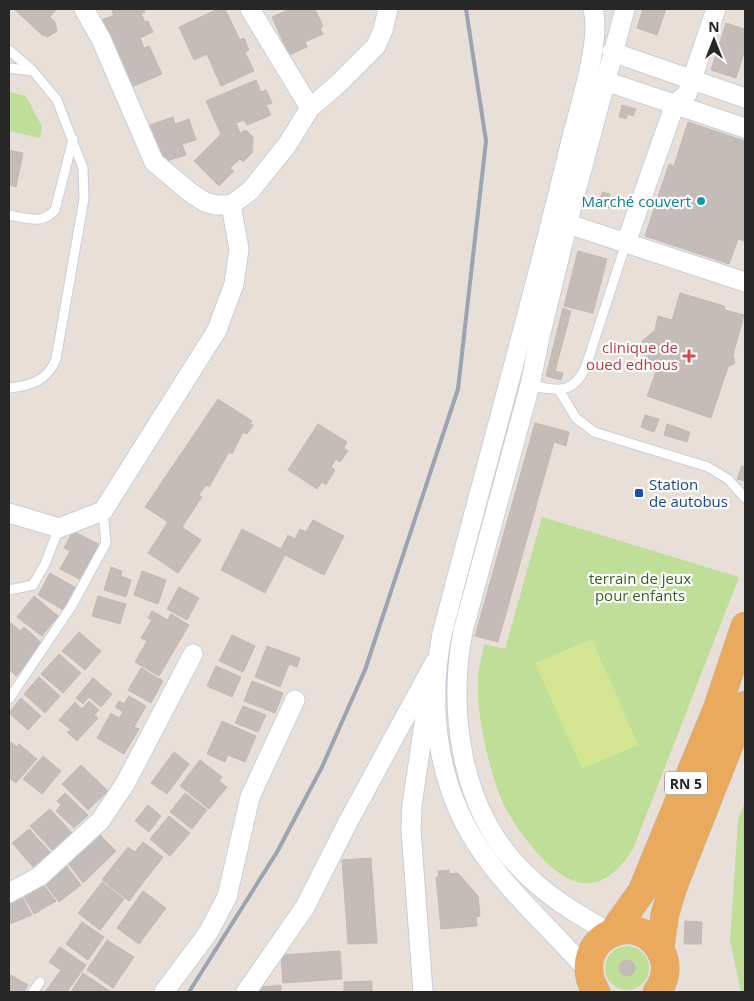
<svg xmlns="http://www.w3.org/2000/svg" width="754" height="1001" viewBox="0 0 754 1001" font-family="'Open Sans',sans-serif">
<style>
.green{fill:#bfde97}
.pitch{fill:#d4e593}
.building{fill:#c4bcb9;stroke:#c4bab3}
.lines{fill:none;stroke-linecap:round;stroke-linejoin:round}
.lane-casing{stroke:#c7ced9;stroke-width:11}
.street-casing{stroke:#c7ced9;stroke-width:21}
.primary-casing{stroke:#bebebe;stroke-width:29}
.lane{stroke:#fff;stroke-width:9}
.street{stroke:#fff;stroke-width:19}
.primary{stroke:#e9aa5e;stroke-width:28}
.rail{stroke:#9ca4b1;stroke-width:4}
.culture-dot{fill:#0f9aa8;stroke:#fff;stroke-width:2}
.health-dot{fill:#e0444e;stroke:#fff;stroke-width:2}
.transit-dot{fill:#1a4fb4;stroke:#fff;stroke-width:2}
.labels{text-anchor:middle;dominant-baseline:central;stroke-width:4.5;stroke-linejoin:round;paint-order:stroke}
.shield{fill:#fff;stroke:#686868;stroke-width:1}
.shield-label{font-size:14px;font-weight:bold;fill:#272727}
.culture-label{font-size:15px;fill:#0d838f;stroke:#fff;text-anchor:end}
.health-label{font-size:15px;fill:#be3a42;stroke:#fff;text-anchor:end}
.transit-label{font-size:15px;fill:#164399;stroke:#fff;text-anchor:start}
.park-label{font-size:15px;fill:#395f1c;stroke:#fff}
</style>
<rect width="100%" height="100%" fill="#e9dfd9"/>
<path class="green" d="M9 92 26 96 42 127 40 138 9 131Z
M542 517 739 577 633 849C601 899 568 890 534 849 521 834 508 816 501 798 495 784 491 768 487 754 482 731 477 705 478 682 478 669 482 656 484 644L505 649Z
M745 801V992H741L730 941 738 820Z
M605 968a22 22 0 1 1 44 0a22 22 0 1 1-44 0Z"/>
<path class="pitch" d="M592 639 638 745 582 769 535 663Z"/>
<path class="building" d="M14 9H57L50 17 55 22 57 31 48 37 42 35Z
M116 9H144L145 12 141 14 145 22 148 21 153 32 140 38 144 48 149 46 162 74 132 87 102 20 114 15 112 11Z
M218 9H225L240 40 244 38 249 50 245 52 254 71 221 86 207 54 194 60 179 27Z
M290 9H315L323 26 320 28 323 34 305 42 307 47 289 55 272 17Z
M643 9H666L657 35 637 28Z
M726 23 745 29V49L736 78 711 70Z
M256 80 261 92 266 90 272 103 266 105 271 115 247 125 244 120 236 123 240 133 246 130 253 137 252 153 243 162 240 159 230 168 234 171 219 186 194 161 221 134 206 101Z
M622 105 636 109 633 116 628 114 626 119 619 117Z
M173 117 175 124 189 119 196 140 182 144 186 155 160 163 147 126Z
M688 122 745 141V241L738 239 729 264 645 236 669 164 674 166Z
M9 150 23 153 16 187 9 185Z
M699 177 732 188 724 213 688 202 692 188 695 189Z
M602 192 610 194 609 199 612 200 610 208 599 205Z
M578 251 607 259 593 313 564 306Z
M680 293 724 306 725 310 744 315 733 355 735 363 728 367 711 418 647 396 656 372 641 367 645 357 642 341 655 330 658 316 672 320Z
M563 308 571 311 555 371 563 373 561 380 546 376Z
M218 399 252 421 250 424 253 425 247 434 243 432 232 454 229 452 209 487 206 485 199 495 202 497 182 527 201 540 178 573 148 553 168 522 145 507Z
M645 415 659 419 654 432 641 427Z
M535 423 569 432 566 446 554 442 498 642 475 636Z
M318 424 347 442 344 448 348 451 340 462 336 459 331 467 335 470 326 485 322 482 317 489 288 470Z
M667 424 690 432 687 442 664 435Z
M742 466 745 467V481L737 479Z
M313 520 344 536 324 575 285 555 265 593 221 570 242 529 281 549 288 535 295 539 300 529 306 532Z
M73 531 102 546 83 581 60 569 70 551 64 548Z
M111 567 122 571 121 576 131 580 126 597 104 590Z
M142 571 166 580 158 604 134 595Z
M50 573 78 589 65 611 38 595Z
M179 587 199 598 187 620 167 609Z
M34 596 58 616 42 636 17 617Z
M98 596 126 604 120 624 92 616Z
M152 611 168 620 171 614 189 625 159 676 135 662 147 641 141 638 152 620 148 618Z
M9 621 20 631 24 627 44 645 16 676 9 669Z
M79 632 101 651 85 670 62 651Z
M232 635 255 646 243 672 219 661Z
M267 646 300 658 297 667 289 664 280 687 255 677Z
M59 654 81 673 63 693 41 674Z
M216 666 241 677 232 697 207 686Z
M141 668 163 681 151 703 128 690Z
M39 677 60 696 45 713 24 694Z
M93 678 112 694 101 707 89 697 83 704 76 698Z
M252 681 283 693 275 713 244 701Z
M129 696 146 706 134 727 139 729 124 754 97 738 111 713 119 718 123 712 115 707 119 701 124 704Z
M21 698 41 716 28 730 9 713Z
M89 701 99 710 94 715 98 718 77 741 67 732 71 730 59 720 75 702 82 709Z
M243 706 266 715 258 732 235 723Z
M222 721 256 736 245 762 228 755 225 762 207 754Z
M9 741 17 747 19 744 37 759 16 783 9 778Z
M174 752 189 764 167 794 151 783Z
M43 756 61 771 42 794 23 779Z
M200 760 222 777 219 781 227 787 209 809 180 786Z
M81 765 108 791 88 810 62 784Z
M65 793 88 815 74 828 56 811 61 805 57 801Z
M185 793 207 810 192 829 170 812Z
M148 805 161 816 149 832 135 821Z
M50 809 72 833 53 851 30 826Z
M169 816 190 833 170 856 150 839Z
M29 829 50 852 33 867 12 843Z
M98 833 116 851 83 883 68 863Z
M143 842 163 857 129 901 102 880 128 847 135 852Z
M371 858 377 943 348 944 342 860Z
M65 864 81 885 59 902 43 881Z
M449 870V874L458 873 478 896 480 916 476 917 477 926 441 929 436 877H439L438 871Z
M102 882 124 899 100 930 78 913Z
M42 883 56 901 34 914 23 895Z
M143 891 166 908 139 944 117 928Z
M22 897 32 915 10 924 9 902Z
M685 921 702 922 701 944H684Z
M82 922 104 937 88 960 66 944Z
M107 940 134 957 113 988 87 970Z
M60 947 86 965 67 992H45L61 970 49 962Z
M340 951 342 979 283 983 281 955Z
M619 968a8 8 0 1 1 16 0a8 8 0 1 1-16 0Z
M624 963 632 966 629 974 621 970Z
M83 973 111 992H71Z
M9 974 28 985 24 992 13 990 9 992Z
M372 981V992H344V982Z
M281 985V992H261L260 987Z"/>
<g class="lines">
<g class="lane-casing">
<path id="lane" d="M9 50 33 71 57 100 83 168 84 199 56 359C48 380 31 386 9 388
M9 68 33 71
M9 215C26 218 42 225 55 210L73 139
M530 385C556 391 574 395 586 366L626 243
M559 390 576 418 594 432 708 467 728 479 745 498
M9 590 33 585 45 564 59 528
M9 699 71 607 106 543 103 511
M33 992 40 982"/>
</g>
<g class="street-casing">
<path id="street" d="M84 9 101 39 154 162 191 193 205 202 216 205H231L250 191 287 145 310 108 338 84 376 46 383 30 388 9
M250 9 310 108
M612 52 745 98
M605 81 745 128
M568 224 745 282
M626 243 675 104 687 94 716 9
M9 513 59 528 103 511 217 330 234 284 239 249 231 205
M9 893 40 876 100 821 125 784 193 654
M611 933C576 914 543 894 516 864 460 804 448 709 463 631L530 385 540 337 571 210 625 9
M588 971C554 932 514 897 484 855 438 791 427 711 442 634 484 472 530 311 569 149 577 113 602 42 593 9
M164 992 208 933 227 897 250 797 295 700
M246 992 305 907 348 822 435 662
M423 992 411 830 412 805 427 704"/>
</g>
<g class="primary-casing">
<path id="primary" d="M613 932 642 891 717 709 745 626
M660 948 665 914 673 887 745 705
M596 992C565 938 642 903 663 956 668 969 664 982 657 992"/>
</g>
<use href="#lane" class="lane"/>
<use href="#street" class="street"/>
<use href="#primary" class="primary"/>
<path class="rail" d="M189 992 277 852 322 767 365 670 458 389 486 141 466 9"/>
</g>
<circle class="culture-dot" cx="701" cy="201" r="5"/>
<path class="health-dot" d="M686.5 348.5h5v5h5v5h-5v5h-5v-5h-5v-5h5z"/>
<rect class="transit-dot" x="634" y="488" width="10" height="10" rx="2.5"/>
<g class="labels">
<rect class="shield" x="665" y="771.5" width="42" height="23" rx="4"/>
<g class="shield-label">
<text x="686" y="783">RN 5</text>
</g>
<g class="culture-label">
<text x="691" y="201">Marché couvert</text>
</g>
<g class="health-label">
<text x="678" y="347">clinique de<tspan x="678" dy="17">oued edhous</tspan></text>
</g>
<g class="transit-label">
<text x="649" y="484">Station<tspan x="649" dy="17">de autobus</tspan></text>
</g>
<g class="park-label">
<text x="640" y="578">terrain de jeux<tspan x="640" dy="17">pour enfants</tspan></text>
</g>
</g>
<rect width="754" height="1001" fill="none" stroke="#272727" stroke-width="20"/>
<g transform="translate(714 40)" stroke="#ffffff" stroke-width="4" paint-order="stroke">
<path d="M0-4L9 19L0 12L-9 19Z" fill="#272727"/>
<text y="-8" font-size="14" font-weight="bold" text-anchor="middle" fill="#272727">N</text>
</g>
</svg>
